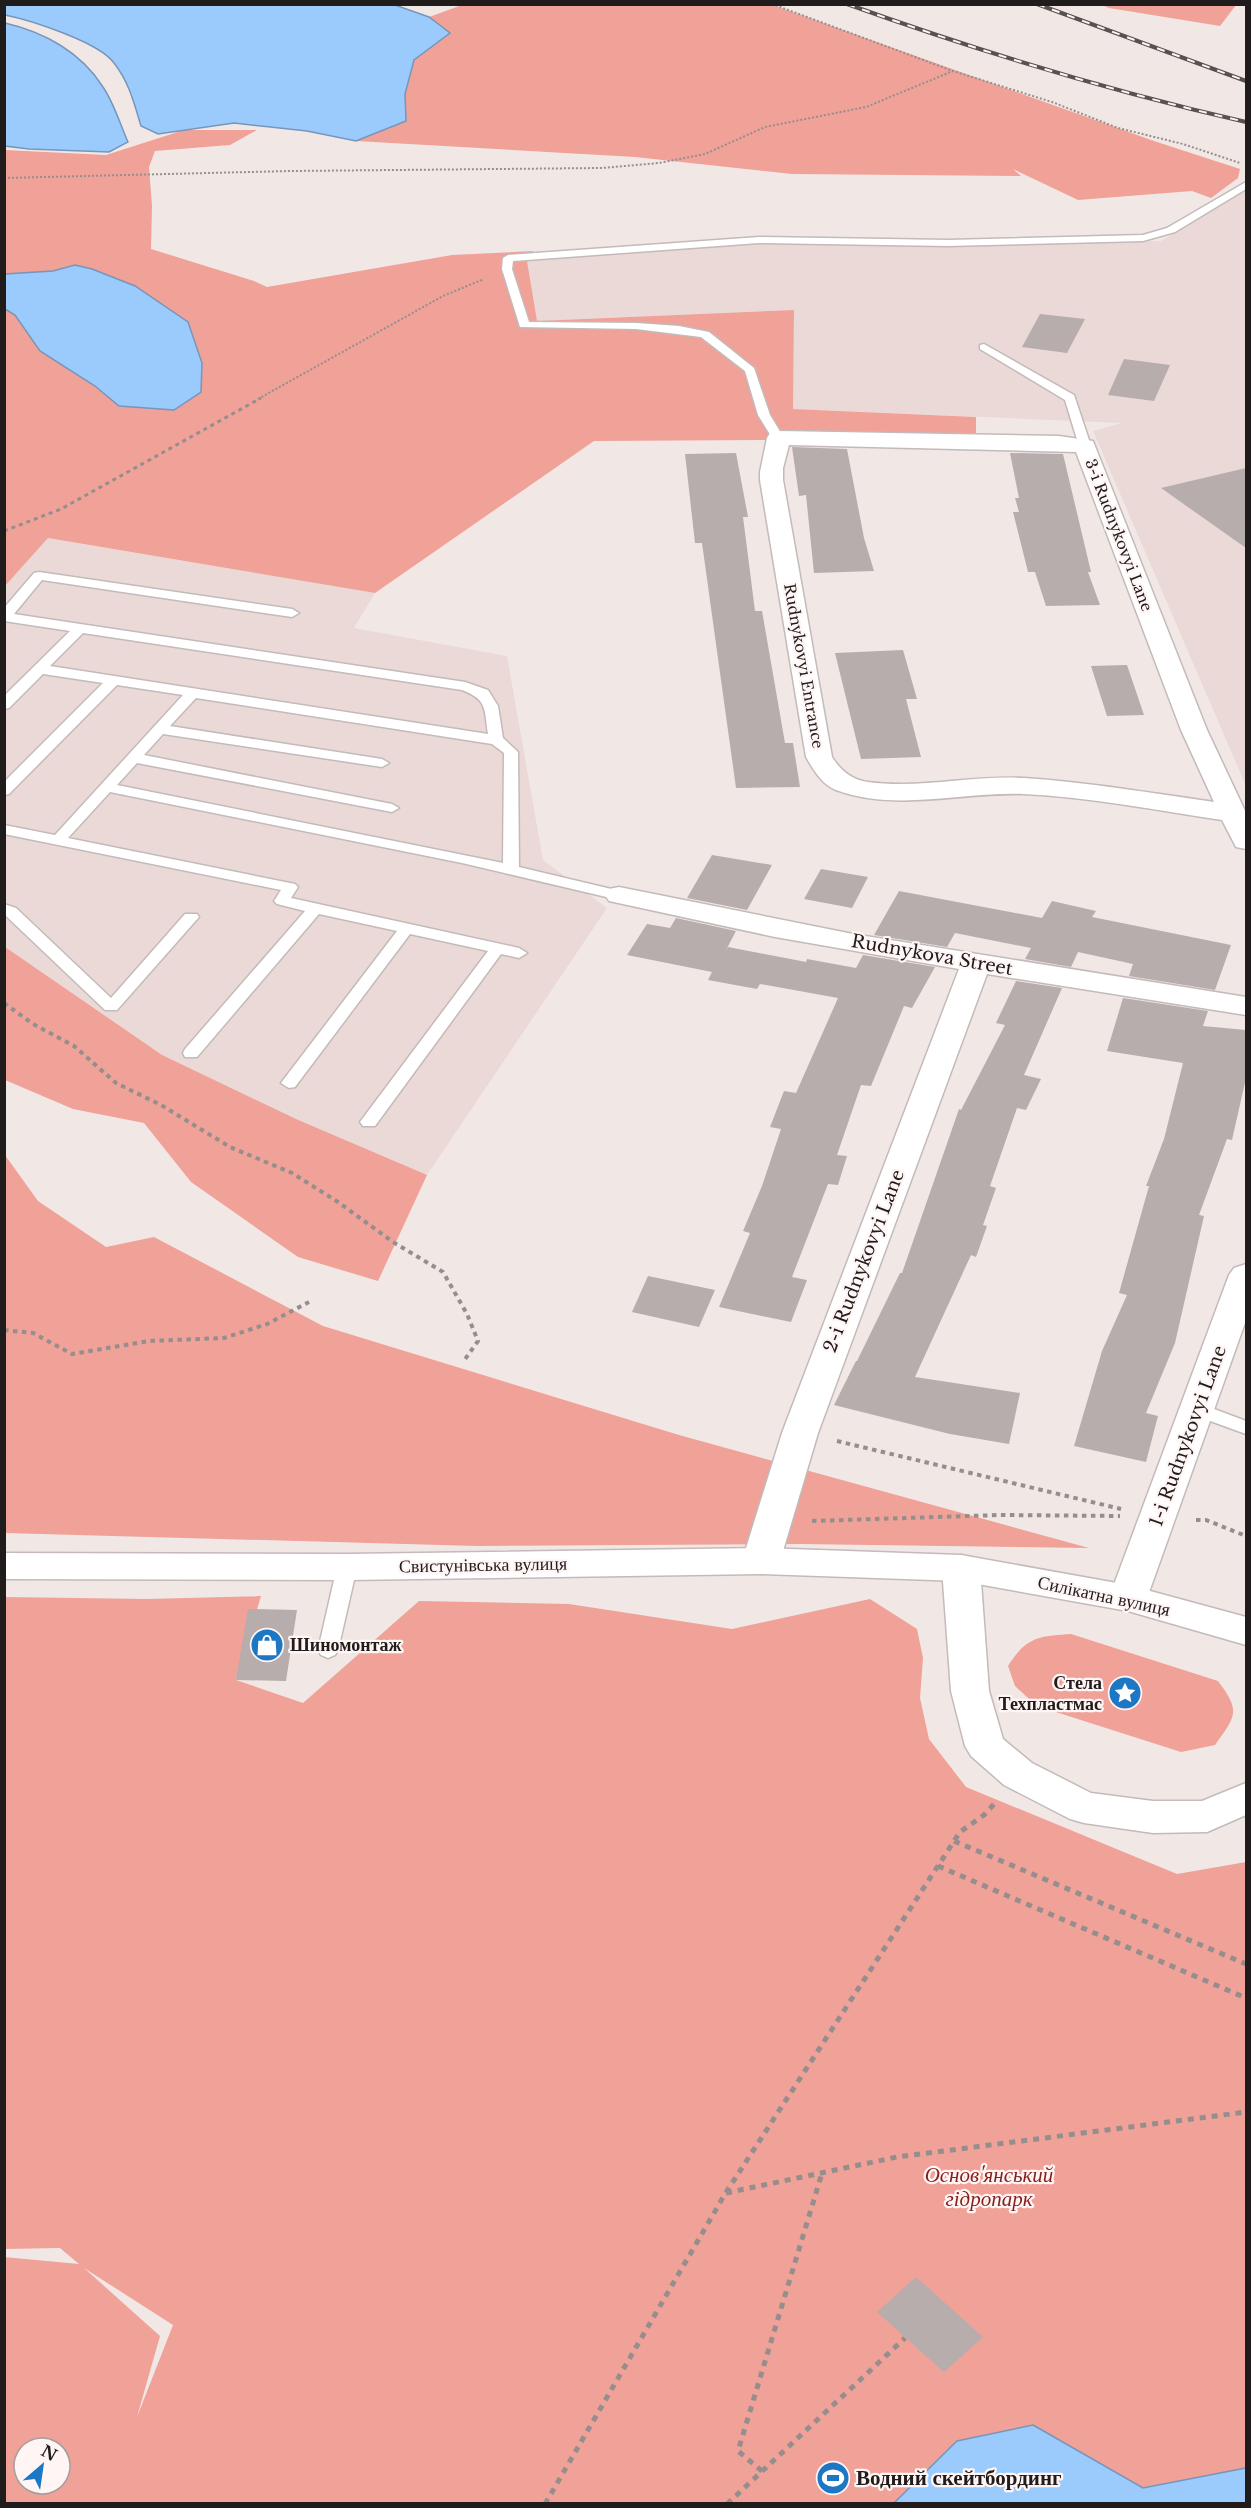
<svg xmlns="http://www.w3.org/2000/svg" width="1251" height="2508" viewBox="0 0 1251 2508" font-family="'Libre Baskerville',serif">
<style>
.built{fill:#ebd9d7}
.green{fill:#f0a198;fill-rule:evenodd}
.water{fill:#9bcbfd;stroke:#7696ba;stroke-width:1.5}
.building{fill:#b6adac}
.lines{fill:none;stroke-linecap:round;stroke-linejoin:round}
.service-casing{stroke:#c3bab9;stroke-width:3}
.minor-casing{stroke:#c3bab9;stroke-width:3}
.primary-casing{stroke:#c3bab9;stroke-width:3}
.path-far3{stroke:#958e8d;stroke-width:2;stroke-dasharray:2 2;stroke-linecap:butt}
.path-far2{stroke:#958e8d;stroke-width:3;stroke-dasharray:4 4;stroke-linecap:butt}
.path-far1{stroke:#958e8d;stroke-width:4;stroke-dasharray:4.5 4.5;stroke-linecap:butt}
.path{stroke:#958e8d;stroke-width:5;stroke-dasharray:6 6;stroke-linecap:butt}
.service{fill:#fff;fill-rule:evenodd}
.minor{fill:#fff;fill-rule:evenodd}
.primary{fill:#fff;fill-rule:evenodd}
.rail-casing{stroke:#575151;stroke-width:4}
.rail{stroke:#fff5f4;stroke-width:2;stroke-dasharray:8;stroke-linecap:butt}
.labels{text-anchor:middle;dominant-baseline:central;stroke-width:4.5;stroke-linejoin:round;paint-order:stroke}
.far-street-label{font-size:15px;fill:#201c1c;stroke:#fff5f4}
.street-label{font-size:18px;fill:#201c1c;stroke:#fff5f4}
.poi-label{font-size:18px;font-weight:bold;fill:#201c1c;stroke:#fff5f4;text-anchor:start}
.near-park-label{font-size:21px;font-style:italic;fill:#851e1c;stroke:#fff5f4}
.near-poi-label{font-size:21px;font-weight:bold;fill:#201c1c;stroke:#fff5f4;text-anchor:start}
</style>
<rect width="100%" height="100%" fill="#f1e8e6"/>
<path class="built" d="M1246 190V786L1093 431 1122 423 793 409 794 310 537 321 517 261 765 243 1161 241Z
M48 538 375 593 354 628 507 656 543 860 607 908 427 1175 289 1128 5 966V586Z"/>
<path class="green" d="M770 4 1154 141 1240 169 1238 178 1211 198 1192 191 1078 200 1013 169 1021 176 792 174 635 157 356 141 406 121 405 94 414 60 450 33 429 17 462 5Z
M1102 5H1236L1220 26 1109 8Z
M184 130H257L230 145 155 151 149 167 152 206 151 249 254 281 267 287 452 255 533 251 527 261 537 321 794 310 793 409 976 417V439L594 441 375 593 48 538 5 586V150L106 155Z
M5 947 162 1055 296 1119 427 1175 378 1281 298 1257 191 1182 144 1123 73 1109 5 1080Z
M5 1155 38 1201 106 1247 154 1237 323 1326 679 1435 1089 1548 800 1544 477 1546 5 1533Z
M261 1596 236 1680 303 1703 419 1601 569 1604 732 1629 870 1599 917 1629 923 1658 920 1698 929 1739 966 1787 1177 1874 1246 1862V2468L1143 2488 1109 2469 906 2503H5L4 2257 79 2264 60 2248 5 2249V1597L147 1599ZM84 2268 173 2325 137 2417 160 2336ZM24 2448H60V2484H24Z
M1071 1634 1218 1681C1241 1711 1236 1716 1215 1745L1181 1752 1037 1706 1015 1686 1008 1666C1026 1637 1039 1636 1071 1634Z"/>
<path class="water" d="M4 5H395L429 17 450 33 414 60 405 94 406 121 356 141 307 131 234 123 158 134 141 126C134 103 129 82 114 63 99 42 30 20 5 15Z
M5 23C44 32 81 52 103 87 114 103 120 124 128 142L109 152 29 149 5 146Z
M75 265 92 269 135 286 188 322 202 363 201 392 174 410 119 406 95 386 40 351 15 315 5 309V274L53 271Z
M1033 2425 1143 2488 1246 2468V2503H894L957 2441Z"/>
<path class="building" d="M1040 314 1085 319 1067 353 1022 347Z
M1124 359 1170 365 1154 401 1108 395Z
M792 447 847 449 864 538 874 571 814 573 806 495 799 496Z
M736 453 748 517H743L755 611H762L785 743H793L800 787 736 788 702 543H695L685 454Z
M1010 453 1063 454 1091 572H1088L1100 605 1046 606 1035 572H1028L1013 512H1019L1015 498H1019Z
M1246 468V548L1161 488Z
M903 650 917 699H906L921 757 861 759 835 653Z
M1127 665 1144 715 1107 716 1091 666Z
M712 855 772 865 747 910 687 898Z
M821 869 868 877 852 908 804 899Z
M899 891 1042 918 1052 901 1096 911 1092 917 1231 945 1215 990 1129 976 1133 964 1078 952 1071 967 1025 959 1031 948 955 933 947 947 874 935Z
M676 918 736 931 725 952 728 947 806 962 807 959 856 968 863 955 935 967 912 1008 904 1006 871 1086 861 1085 837 1155 847 1156 838 1185 828 1184 792 1277 807 1280 791 1322 719 1307 750 1233 743 1231 762 1186 781 1129 770 1127 784 1091 796 1093 838 998 760 984 757 989 708 980 712 972 627 955 647 924 670 928Z
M1016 981 1062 988 1024 1075 1041 1079 1026 1110 1017 1108 990 1186 996 1188 983 1225 987 1226 976 1257 971 1255 915 1377 1020 1393 1009 1444 950 1434 834 1405 856 1361H857L900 1273H902L959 1109 961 1110 1005 1025 996 1023Z
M1123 998 1208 1011 1203 1026 1246 1030V1078L1232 1140 1227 1139 1199 1215 1204 1216 1175 1343 1146 1413 1158 1416 1146 1462 1074 1446 1102 1351 1127 1295 1119 1293 1149 1186H1146L1164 1139 1183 1063 1107 1051Z
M648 1276 715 1290 699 1327 632 1312Z
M248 1609 297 1610 286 1681 236 1680Z
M916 2277 983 2337 944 2372 877 2312Z"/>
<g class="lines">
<g class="service-casing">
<path id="service" d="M1246 182V189L1175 232 1143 241 948 246 759 243 513 261 512 269 529 322 636 323 679 326 709 332 754 368 770 415 784 438 778 442 774 441 758 415 745 371 701 337 636 329 520 327 502 269 503 258 508 255 759 237 948 240 1143 235 1167 228Z
M984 344 1074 395 1091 446 1089 449 1085 450 1079 446 1065 400 980 349V345Z
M39 572 292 609 299 613 292 617 42 580 14 614 465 682 488 690 498 706 503 738 518 752 519 867 624 892 627 895 619 900 462 863 110 792 68 838 295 884 298 887 291 898 519 948 527 953 519 958 501 954 375 1126H363L360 1122 488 951 410 934 295 1087 289 1088 281 1083 397 931 319 914 197 1057H185L183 1053 185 1049 305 911 277 904 274 901 281 890 4 834V825L55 835 183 695 117 685 9 794 4 795V782L103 683 43 674 9 708 4 709V696L70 631 4 621V608L34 573ZM83 633 462 690C488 700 484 709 488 734L50 666ZM196 698 492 744 504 753 503 863 117 785 137 763 392 812 399 808 392 804 144 755 163 734 382 767 389 763 382 759 170 726Z
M4 904 16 908 111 998 185 914H197L199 917 117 1010H105L4 914Z
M1198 1403 1246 1421V1434L1191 1414 1188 1409 1191 1404Z
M347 1560 354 1562 357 1567 338 1650 335 1655 328 1658 321 1655 318 1650 337 1567 340 1562Z"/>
</g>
<g class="minor-casing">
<path id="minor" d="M778 431 1059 436 1093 441 1207 730 1246 813V849L1236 847 1222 820C1156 810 1089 797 1023 794 961 792 895 812 836 790 822 785 813 769 806 757L760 480V472L767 438 770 433ZM789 445 1076 452 1181 730 1214 802C1151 793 1087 782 1024 778 972 775 920 789 868 782 852 780 841 771 832 757L783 480V468Z
M619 887 853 934 1246 997V1015L987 974 818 1433 780 1561 774 1570 761 1574 748 1570 742 1561 782 1433 959 969 775 937 609 901 605 895 609 889Z
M1246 1264V1320L1147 1598 1141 1607 1128 1611 1115 1607 1109 1598 1229 1275 1234 1268Z
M961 1555 974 1559 980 1568 989 1691 1003 1739 1032 1763 1091 1793 1153 1801H1202L1246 1783V1815L1207 1832 1153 1833 1084 1823 1070 1819 1004 1785 971 1756 965 1746 951 1691 942 1568 948 1559Z"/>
</g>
<g class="primary-casing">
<path id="primary" d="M761 1548 961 1555 1128 1585 1246 1617V1645L1128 1611 961 1581 761 1574 347 1580 4 1579V1553L347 1554Z"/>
</g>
<path class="path-far3" d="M772 4 953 71 1052 102 1118 128 1183 144 1240 163
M4 178 290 171 602 168 659 163 705 154 765 127 866 107 953 71
M258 399 443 296 484 279"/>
<path class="path-far2" d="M4 531 61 509 261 398"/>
<path class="path-far1" d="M4 1003 33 1024 74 1046 116 1083 161 1105 230 1147 292 1173 338 1202 393 1242 443 1272 467 1314 478 1341 463 1362
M4 1330 33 1333 72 1354 149 1341 224 1338 267 1324 309 1302
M837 1441 1121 1509
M1196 1520H1206L1246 1536
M812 1521 1000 1515 1120 1516"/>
<path class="path" d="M954 1841 1246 1964
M938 1866 1246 1998
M726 2193 897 2157 1246 2112
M762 2471 738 2451 822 2173
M545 2504 725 2194 960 1832 984 1815 995 1803
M727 2504 905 2338"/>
<use href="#service" class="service"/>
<use href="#minor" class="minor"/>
<use href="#primary" class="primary"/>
<g class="rail-casing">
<path id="rail" d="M847 4C978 51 1110 91 1246 122
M1037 4 1246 81"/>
</g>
<use href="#rail" class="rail"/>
</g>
<defs>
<g id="shop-disc" transform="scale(1.725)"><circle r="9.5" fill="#1c77c4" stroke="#fff5f4"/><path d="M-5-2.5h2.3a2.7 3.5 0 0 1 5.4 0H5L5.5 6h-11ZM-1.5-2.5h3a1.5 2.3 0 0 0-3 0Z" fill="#fff"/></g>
<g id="sight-disc" transform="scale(1.725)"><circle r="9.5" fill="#1c77c4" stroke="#fff5f4"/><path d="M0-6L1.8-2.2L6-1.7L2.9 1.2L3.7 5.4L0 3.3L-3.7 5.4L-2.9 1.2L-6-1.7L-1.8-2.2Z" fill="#fff"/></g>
<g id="stadium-disc" transform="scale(1.725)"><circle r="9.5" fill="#1c77c4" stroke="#fff5f4"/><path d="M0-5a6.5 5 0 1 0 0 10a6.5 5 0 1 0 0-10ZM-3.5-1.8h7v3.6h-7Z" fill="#fff"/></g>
</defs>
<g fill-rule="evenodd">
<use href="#shop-disc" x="267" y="1645"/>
<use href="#sight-disc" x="1125" y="1693"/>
<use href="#stadium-disc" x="833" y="2478"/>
</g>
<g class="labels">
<g class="far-street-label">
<text transform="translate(1119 535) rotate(69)">3-i Rudnykovyi Lane</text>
<text transform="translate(804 666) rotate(80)">Rudnykovyi Entrance</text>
</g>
<g class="street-label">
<text transform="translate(932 955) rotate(10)">Rudnykova Street</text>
<text transform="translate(864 1261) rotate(-69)">2-i Rudnykovyi Lane</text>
<text transform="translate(1188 1436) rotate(-70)">1-i Rudnykovyi Lane</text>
<text transform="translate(483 1565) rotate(-1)">Свистунівська вулиця</text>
<text transform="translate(1104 1596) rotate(12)">Силікатна вулиця</text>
</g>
<g class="poi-label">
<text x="290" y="1645">Шиномонтаж</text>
<text x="1102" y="1683" text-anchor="end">Стела<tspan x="1102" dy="21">Техпластмас</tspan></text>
</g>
<g class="near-park-label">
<text x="989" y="2175">Основ'янський<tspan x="989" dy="24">гідропарк</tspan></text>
</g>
<g class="near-poi-label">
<text x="856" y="2478">Водний скейтбординг</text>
</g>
</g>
<rect width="1251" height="2508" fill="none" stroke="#201c1c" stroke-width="12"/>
<g transform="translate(42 2466) rotate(29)"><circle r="28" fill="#fff5f4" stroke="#a69e9e" stroke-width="1.5"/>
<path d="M0-4.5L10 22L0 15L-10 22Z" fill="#1c77c4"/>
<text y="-9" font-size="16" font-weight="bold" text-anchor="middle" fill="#201c1c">N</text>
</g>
</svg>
